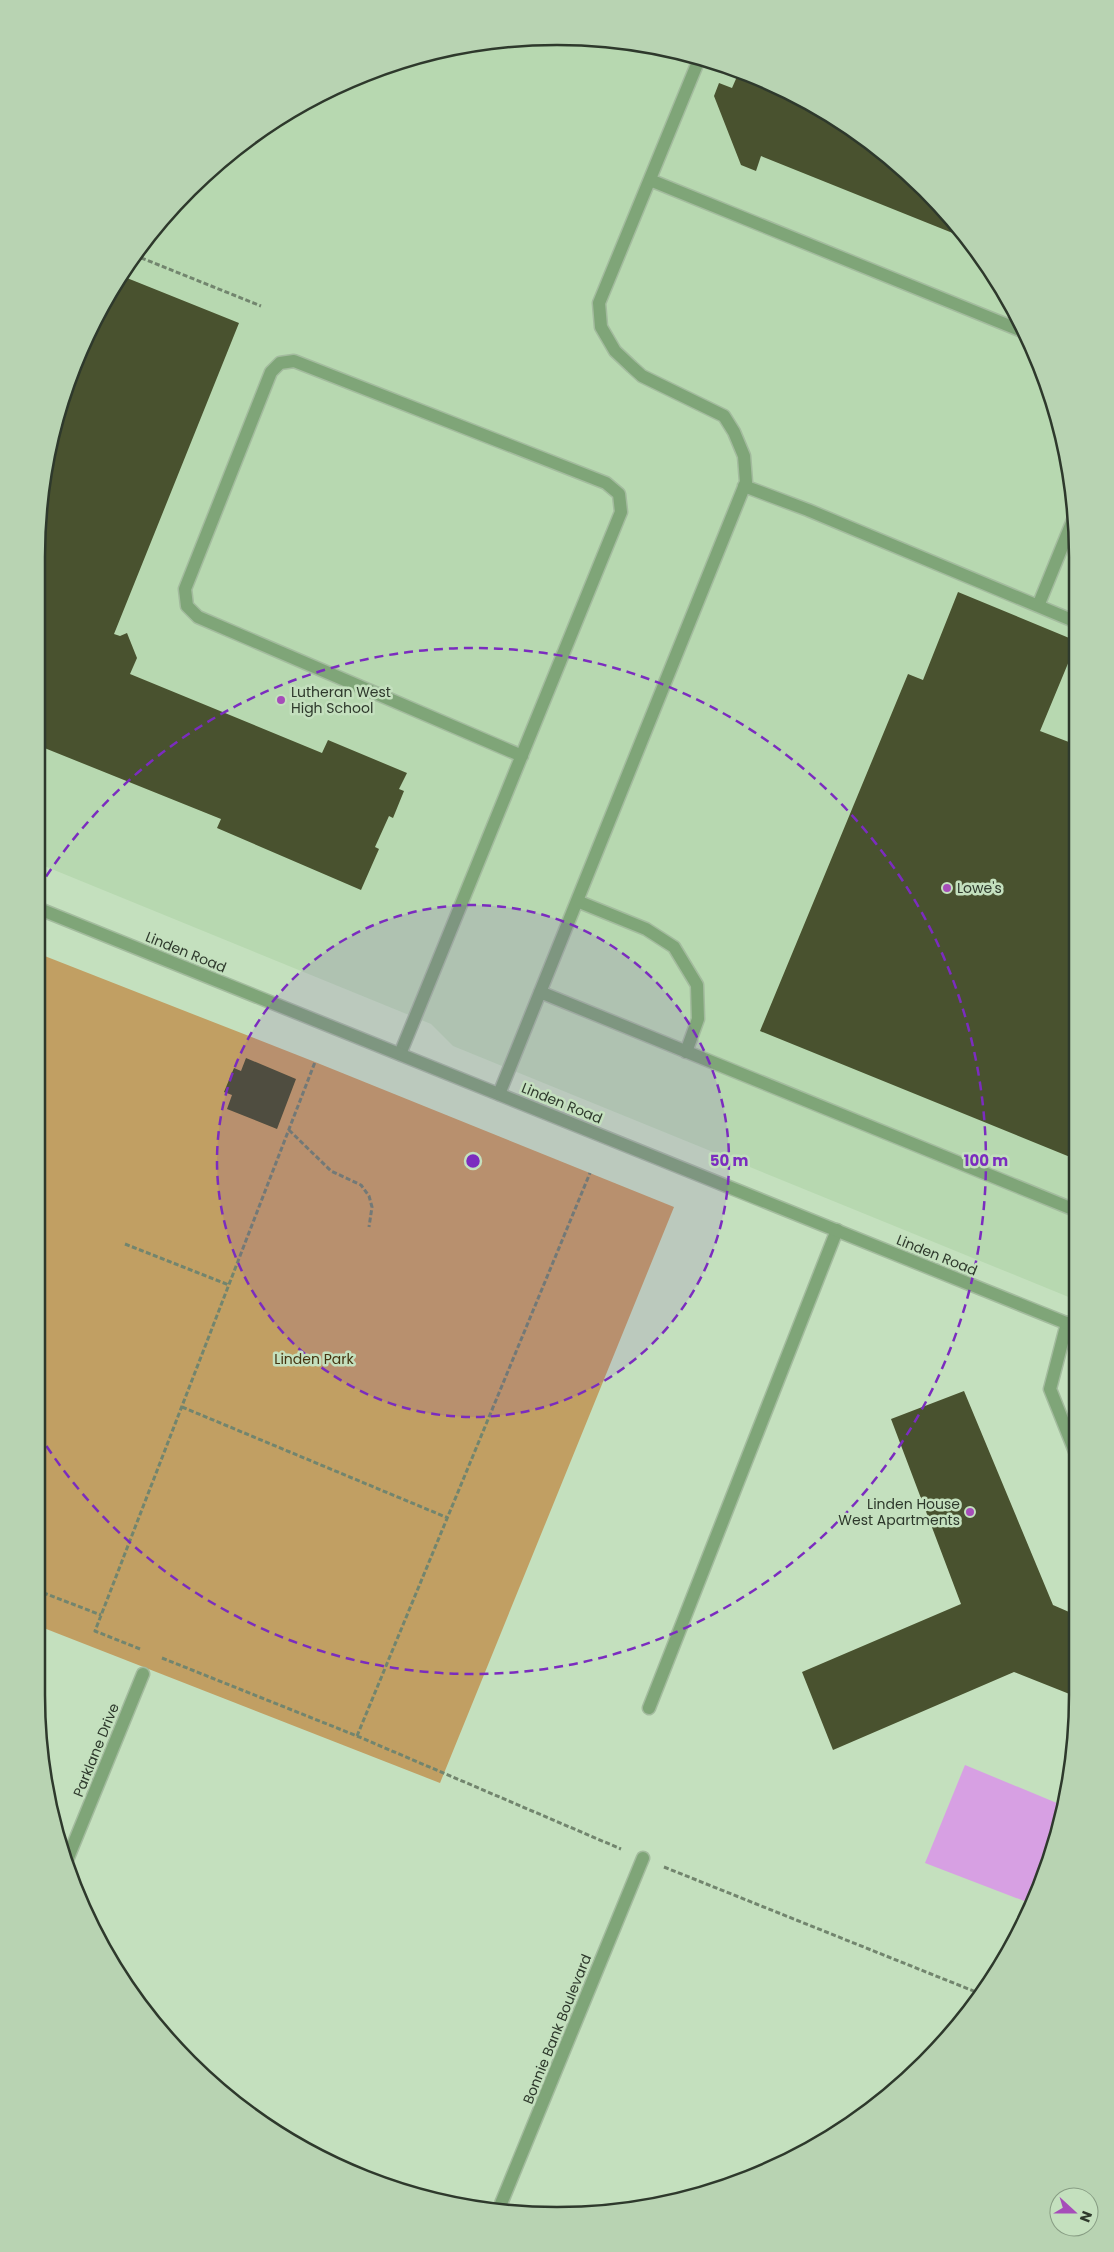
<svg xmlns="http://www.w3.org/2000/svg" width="1114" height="2252" viewBox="0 0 1114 2252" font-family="Poppins,sans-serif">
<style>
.built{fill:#b7d8b0}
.green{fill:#c19f63}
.water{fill:#d7a0e3}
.building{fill:#49522f}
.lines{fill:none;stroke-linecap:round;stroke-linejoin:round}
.service-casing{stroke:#a3bb9e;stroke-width:15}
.minor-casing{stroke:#a3bb9e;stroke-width:15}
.path{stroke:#72856e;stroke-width:3;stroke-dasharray:5 2.5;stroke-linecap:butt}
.service{stroke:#7fa578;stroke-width:12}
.minor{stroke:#7fa578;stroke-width:12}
.ring{fill:none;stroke:#7b2cbf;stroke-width:2.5;stroke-dasharray:9 6}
.poi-dot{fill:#a64db9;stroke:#c4e0be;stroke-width:2}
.labels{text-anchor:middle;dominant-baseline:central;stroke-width:5;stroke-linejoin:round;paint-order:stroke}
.poi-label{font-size:14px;fill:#2e392c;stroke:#c4e0be;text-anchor:start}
.street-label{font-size:14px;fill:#2e392c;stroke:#c4e0be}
.park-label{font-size:14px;fill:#453310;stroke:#c4e0be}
.rim{fill:none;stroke:#2e392c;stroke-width:2.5}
.centre{fill:#7b2cbf;stroke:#c4e0be;stroke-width:2.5}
.ring-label{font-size:15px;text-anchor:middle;font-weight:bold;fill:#7b2cbf;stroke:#c4e0be;stroke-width:5;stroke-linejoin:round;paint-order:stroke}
</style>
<rect width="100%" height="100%" fill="#c4e0be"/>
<path class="built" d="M591 37 692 54 787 90 874 144 970 240 1038 358 1073 489 1076 1300 453 1046 431 1024 37 863V523L54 422 90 327 144 240 213 166 296 106 389 64 489 41Z"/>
<path class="green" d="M37 953 315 1062 674 1207 440 1783 36 1625Z"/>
<path class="water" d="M965 1765 1064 1806 1060 1830 1032 1904 925 1863Z"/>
<path class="building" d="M739 72 787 90 874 144 970 240 761 156 756 171 741 165 714 96 719 83 732 88Z
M122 276 239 323 114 634 120 636 127 633 137 658 130 674 322 753 328 740 407 773 399 789 404 791 393 818 389 816 375 847 379 849 361 890 217 828 221 819 37 745V523L54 422 90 327Z
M958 592 1074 640V649L1040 731 1074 744 1075 1159 760 1031 908 674 923 680Z
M246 1058 296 1079 277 1129 227 1109 232 1095 224 1092 234 1068 241 1071Z
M964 1391 1053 1605 1076 1615 1077 1697 1014 1672 833 1750 802 1672 961 1604 891 1419Z"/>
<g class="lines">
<g class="service-casing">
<path id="service" d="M650 180 1022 331
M744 486 808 510 1074 621
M1038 606 1073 520
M577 901 646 929 674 947 697 985 698 1019 686 1052
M540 992 1075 1210
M400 1054 416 1015 621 512 619 494 606 483 294 361 280 363 271 372 185 589 187 606 198 617 522 756
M499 1094 746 482 744 456 734 432 724 416 642 376 632 367 615 351 601 327 599 303 700 57
M1067 1323 1050 1389 1076 1454
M649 1708 837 1230"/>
</g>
<g class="minor-casing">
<path id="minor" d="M37 908 1076 1327
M65 1865 143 1674
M498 2211 643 1858"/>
</g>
<path class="path" d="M134 255 261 306
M289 1130 331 1171 361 1185 369 1196 372 1207 369 1227
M125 1244 229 1285
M182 1407 448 1518
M36 1590 101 1615
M140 1649 95 1631 315 1062
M162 1658 357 1736 590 1173
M357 1736 621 1849
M664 1867 981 1994"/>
<use href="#service" class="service"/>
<use href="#minor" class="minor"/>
</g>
<circle cx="473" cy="1161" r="256" fill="#7b2cbf" fill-opacity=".12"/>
<g class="ring">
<circle cx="473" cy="1161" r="256"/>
<path d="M38 889A513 513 0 1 1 38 1433"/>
</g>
<g class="poi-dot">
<circle cx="281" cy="700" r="5"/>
<circle cx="947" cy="888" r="5"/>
<circle cx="970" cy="1512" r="5"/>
</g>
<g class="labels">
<g class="poi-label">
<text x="291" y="692">Lutheran West<tspan x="291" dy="16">High School</tspan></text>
<text x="957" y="888">Lowe's</text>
<text x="960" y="1504" text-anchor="end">Linden House<tspan x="960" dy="16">West Apartments</tspan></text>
</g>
<g class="street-label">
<text transform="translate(186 952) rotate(22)">Linden Road</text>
<text transform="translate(562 1103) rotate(22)">Linden Road</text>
<text transform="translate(937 1255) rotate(22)">Linden Road</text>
<text transform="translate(96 1750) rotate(-68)">Parklane Drive</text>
<text transform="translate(557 2029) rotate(-68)">Bonnie Bank Boulevard</text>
</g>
<g class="park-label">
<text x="314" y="1359">Linden Park</text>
</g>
</g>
<path d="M0 0H1114V2252H0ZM557 45H557A512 512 0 0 1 1069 557V1695A512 512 0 0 1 557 2207H557A512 512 0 0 1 45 1695V557A512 512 0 0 1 557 45Z" fill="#b8d3b2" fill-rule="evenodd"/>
<path class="rim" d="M557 45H557A512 512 0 0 1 1069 557V1695A512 512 0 0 1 557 2207H557A512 512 0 0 1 45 1695V557A512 512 0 0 1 557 45Z"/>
<circle cx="473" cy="1161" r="8" class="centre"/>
<g class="ring-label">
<text x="729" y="1166">50 m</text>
<text x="986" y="1166">100 m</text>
</g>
<g transform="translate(1074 2212) rotate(111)"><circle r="24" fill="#c4e0be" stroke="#889d84"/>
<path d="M0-4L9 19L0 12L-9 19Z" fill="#a64db9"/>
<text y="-8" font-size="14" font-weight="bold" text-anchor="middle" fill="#2e392c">N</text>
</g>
</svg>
